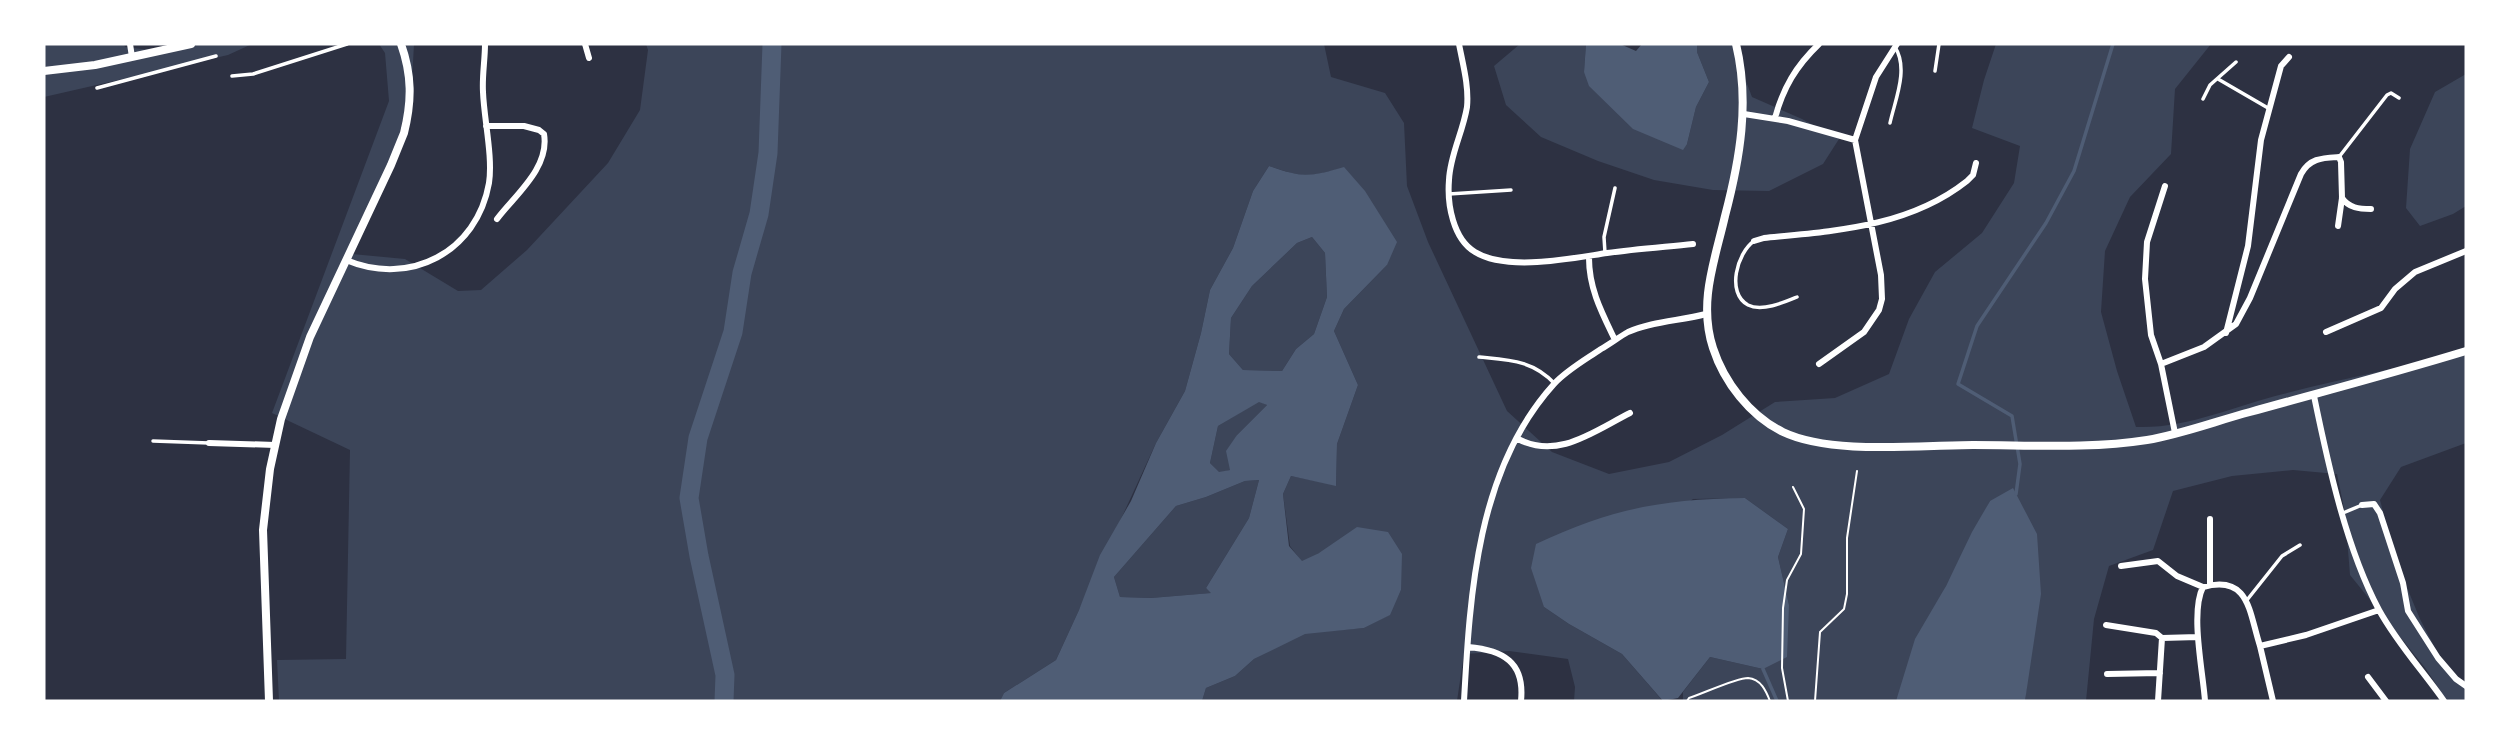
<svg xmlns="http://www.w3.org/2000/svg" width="2510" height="745" viewBox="0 0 2510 745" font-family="Karla,sans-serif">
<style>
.green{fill:#3c4559}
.water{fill:#4f5d75;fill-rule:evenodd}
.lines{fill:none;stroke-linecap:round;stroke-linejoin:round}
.stream{stroke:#4f5d75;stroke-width:3.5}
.river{stroke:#4f5d75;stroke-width:19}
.path{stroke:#fff;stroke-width:2}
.service{stroke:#fff;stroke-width:3.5}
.minor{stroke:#fff;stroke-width:6}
.tertiary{stroke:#fff;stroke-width:8}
</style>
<rect width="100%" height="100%" fill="#2d3142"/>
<path class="green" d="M44 44H124L125 47 158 51 191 44H252L228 55 44 97Z
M379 44H414L412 81 398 140 352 254 405 259 458 291 481 290 527 250 608 163 640 110 648 50 646 44H1324L1331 77 1385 93 1404 123 1407 186 1428 242 1507 411 1552 452 1609 474 1669 462 1722 435 1775 402 1835 398 1889 374 1909 319 1935 272 1982 233 2014 183 2020 146 1972 128 1984 80 1996 44H2211L2175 89 2171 154 2130 197 2105 251 2101 312 2117 371 2136 427C2186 429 2235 406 2283 394 2344 378 2405 367 2466 351V443L2401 467 2380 500 2396 561 2420 619 2447 671 2466 685V701H2447L2426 669 2350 575 2345 513 2337 474 2293 470 2232 476 2173 491 2153 550 2109 566 2094 619 2086 701H2025L2030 655 1990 501 1946 586 1896 701H1683V692L1710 657 1763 669 1789 605 1778 557 1788 529 1745 498 1693 499 1544 607 1569 624 1622 654 1661 699 1659 701H1574L1575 687 1568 659 1509 651 1464 654 1457 701H1202L1206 688 1235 676 1254 659 1305 633 1364 628 1389 615 1401 590 1319 553 1302 562 1290 546 1283 494 1291 476 1336 485 1337 444 1358 385 1334 331 1344 309 1387 265 1343 168C1310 177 1302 178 1269 166L1253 191 1233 248 1210 290 1201 333 1185 391 1156 443 1056 660 1004 693 1000 701H279L277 660 346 659 350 450 272 413 389 101 385 53Z
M1520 44H1586L1584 72 1687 144 1696 107 1709 82 1697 52V44H1732L1752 97 1802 119 1839 139 1823 164 1769 191 1713 190 1654 180 1598 161 1541 137 1506 105 1494 66Z
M2466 74V206L2453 214 2420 226 2406 208 2410 149 2435 92Z
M1312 237 1325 253 1327 297 1314 334 1296 349 1282 371 1243 370 1229 354 1231 318 1252 286 1297 243Z
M1259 401 1267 405 1237 435 1230 470 1219 473 1210 463 1218 426Z
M1259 480 1249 518 1206 588 1212 593 1151 598 1120 597 1114 577 1176 506 1206 497 1245 481Z"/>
<path class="water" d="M1586 44H1620L1636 51 1642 44H1697V52L1709 82 1696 107 1687 144 1683 150 1633 129 1589 86 1584 72Z
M1269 166C1302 178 1310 177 1344 167L1365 191 1397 242 1387 265 1344 309 1334 331 1358 385 1337 444 1336 486 1291 476 1283 494 1289 546 1302 561 1319 553 1357 527 1388 532 1402 554 1401 590 1390 615 1364 628 1305 634 1254 659 1235 676 1206 688 1202 701H1000L1004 693 1056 660 1079 610 1100 555 1131 501 1156 443 1185 391 1201 333 1210 290 1233 248 1253 191ZM1312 237 1325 253 1327 297 1314 334 1296 349 1282 371 1243 370 1229 354 1231 318 1252 286 1297 243ZM1259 402 1267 405 1237 435 1226 451 1230 470 1219 472 1210 463 1218 426ZM1259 480 1249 518 1206 588 1211 593 1151 598 1120 597 1114 577 1176 506 1206 497 1245 481Z
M2013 488 2037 534 2041 594 2025 701H1896L1915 639 1946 586 1972 532 1990 501Z
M1745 498 1788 529 1778 557 1789 605 1787 657 1763 669 1710 657 1678 698 1663 701 1622 654 1569 624 1544 607 1531 568 1536 544C1610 509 1663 499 1745 498Z"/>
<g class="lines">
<path class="stream" d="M2016 494 2020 464 2012 416 1958 384 1977 326 2046 223 2074 171 2113 44
M1763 669 1777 701"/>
<path class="river" d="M724 701 725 675 699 556 689 498 698 438 733 332 742 273 759 214 768 153 772 44"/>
<path class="path" d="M1687 701 1689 698C1702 694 1736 678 1748 678 1761 679 1766 691 1770 701
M1788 701 1782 668 1783 608 1787 580 1801 554 1804 509 1793 487
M1815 701 1820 632 1844 609 1847 594V538L1857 471"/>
<path class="service" d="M1935 71 1939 44
M232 76 253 74 347 44
M2218 79 2268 108
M97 88 216 56
M2203 99 2210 85 2236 62
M1890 123C1895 100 1909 69 1895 47
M2339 157 2387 95 2391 93 2399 98
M1449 194 1511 190
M1754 241C1737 253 1726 293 1748 305 1762 312 1785 302 1797 297
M1605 253 1604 237 1615 188
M1479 357C1509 360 1533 360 1555 384
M153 441 209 443
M2343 513 2362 505
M2247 600 2282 556 2300 545"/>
<path class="minor" d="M130 44 132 57
M585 44 589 58
M1459 44C1463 65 1469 86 1467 107 1463 132 1450 155 1449 180 1447 204 1453 239 1475 252 1507 272 1573 258 1607 253 1635 249 1664 247 1693 244
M1744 114 1788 121 1855 140
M1775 118C1783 88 1796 66 1819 44
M486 126H524L539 130 544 134C550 168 514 196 497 219
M2165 186 2147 242 2145 279 2151 335 2161 364 2175 433
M2342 198C2349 208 2359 209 2371 209
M1754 241 1764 238C1835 231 1909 227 1967 181L1973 175 1976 163
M1589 258C1589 289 1602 313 1615 340
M346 260C410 287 477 252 489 183 493 157 484 119 483 92 482 76 485 60 485 44
M2326 332 2381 308 2395 289 2415 272 2466 251
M2226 333 2248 246 2261 140 2281 66 2289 57
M1819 364 1864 332 1879 310 1882 299 1881 275 1855 140 1876 77 1897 44
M2161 364 2204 347 2236 324 2250 298 2301 174C2310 158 2322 158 2339 157L2341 162 2342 198 2338 226
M2314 396C2328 464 2346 548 2379 610 2397 643 2423 671 2444 701
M1518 439C1558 460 1594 431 1630 413
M209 443 275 445
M2362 505 2374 504 2380 513 2403 583 2408 611 2438 658 2456 679 2466 686
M2210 519V585
M2121 566 2158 561 2177 576 2203 587
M2106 625 2156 633 2162 638
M1468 647C1503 650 1525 662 1521 701
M2107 674 2160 673
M2368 677 2386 701
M1464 701C1470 593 1477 469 1554 384 1567 370 1585 360 1601 349 1610 344 1619 337 1628 332 1653 321 1680 321 1706 314
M2158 701 2162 638 2198 637
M2205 701C2203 672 2190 612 2203 587 2250 574 2249 613 2260 646
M2273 701 2260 646 2306 635 2379 610"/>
<path class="tertiary" d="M1736 44C1750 102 1740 159 1725 216 1715 260 1698 302 1713 348 1724 382 1750 416 1783 432 1831 455 1919 445 1973 445 2030 445 2090 449 2147 440 2182 434 2216 421 2250 412 2322 392 2394 373 2466 351
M44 71 95 65 191 44
M269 701 263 530 270 469 281 419 310 337 391 165 404 133C412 101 412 75 401 44"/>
</g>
<rect width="2510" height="745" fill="none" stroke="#ffffff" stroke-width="91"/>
</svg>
